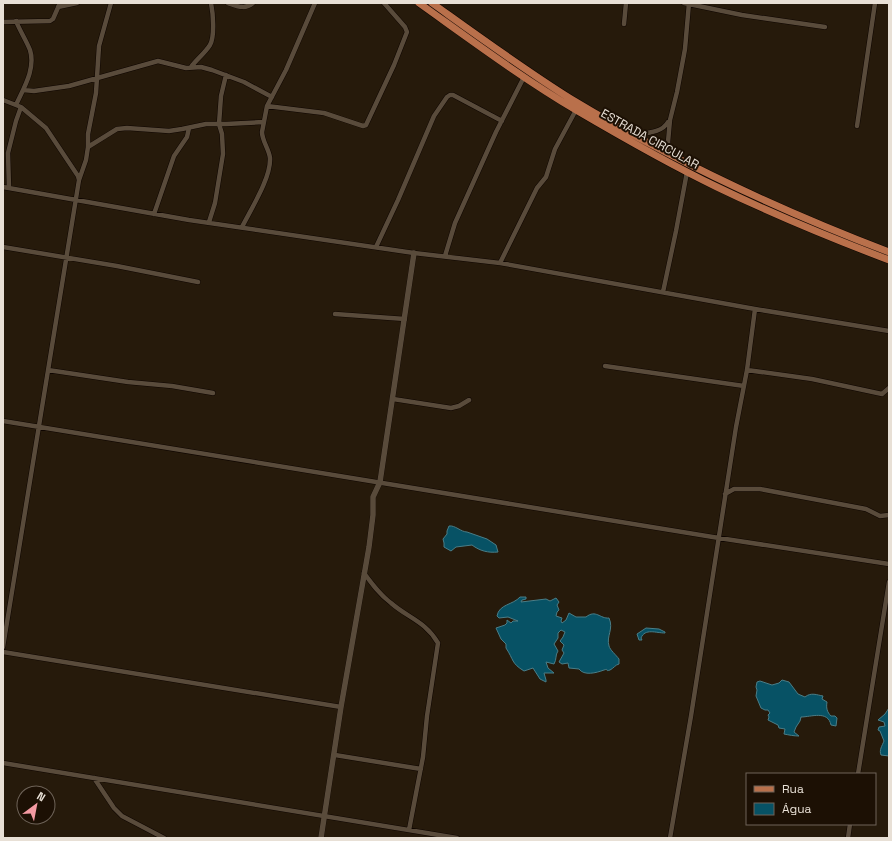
<svg xmlns="http://www.w3.org/2000/svg" width="892" height="841" viewBox="0 0 892 841" font-family="'Space Grotesk',sans-serif">
<style>
.water{fill:#075265;stroke:#4a7d87}
.lines{fill:none;stroke-linecap:round;stroke-linejoin:round}
.minor-casing{stroke:#0e0500;stroke-width:5.5}
.tertiary-casing{stroke:#0e0500;stroke-width:6}
.primary-casing{stroke:#0e0500;stroke-width:8}
.minor{stroke:#594b3b;stroke-width:4.5}
.tertiary{stroke:#594b3b;stroke-width:5.5}
.primary{stroke:#b9704b;stroke-width:7}
.labels{text-anchor:middle;dominant-baseline:central;stroke-width:4;stroke-linejoin:round;paint-order:stroke}
.street-label{font-size:12px;fill:#e8e0d6;stroke:#1c1004}
</style>
<rect width="100%" height="100%" fill="#261a0b"/>
<path class="water" d="M449 526C455 525 461 532 467 532L487 539 496 545 498 552C488 553 480 551 472 545L456 547 451 551 444 547V543L443 539 447 534V531Z
M520 597H526V599L522 600 521 602 546 599 550 601 556 598 559 602 557 605 559 610 557 612 556 616 562 618 561 621 562 623 566 620 569 613 576 617H586C596 609 600 619 609 618 614 629 606 636 609 646 610 650 616 655 619 659V664C615 665 614 668 610 670 604 672 610 668 604 670 596 673 584 676 579 669L569 668 568 663 562 664 559 662 564 653 562 650 564 645 560 641 563 637 565 632 561 630 558 633V638L554 644 558 651C555 655 557 659 554 664L546 662 548 668 554 673H544L546 680V682L540 679 533 668 524 671C511 663 514 660 506 648V644L501 639 496 628 505 625 507 623V620L511 623 513 621H518L508 617 499 618 497 616C499 604 513 605 520 597Z
M646 628 659 629 665 632V633C656 633 645 628 641 638L642 640H639L637 634Z
M782 680 789 682 798 694 805 697C811 692 817 695 823 696L822 699 827 702C826 708 827 712 831 716H835L837 718 836 726 831 725C828 710 811 717 801 717L800 721 796 727 794 732 799 736C794 736 789 735 784 734L785 729 779 728 778 725 768 720 769 717 768 715 770 713 768 710H765L761 708 756 696 757 690 756 687 757 682 760 681 772 685 779 683Z
M889 708V756L881 755C879 750 882 746 884 741L880 731 878 730 879 727 885 726 884 722 878 720 885 714Z"/>
<g class="lines">
<g class="minor-casing">
<path id="minor" d="M228 3C237 6 245 10 253 3
M684 3 742 15 825 27
M58 7 77 3
M3 22 50 21 53 19 60 3
M624 24 626 3
M191 67C197 59 205 53 210 45 215 36 213 13 211 3
M23 90 34 91 69 86 158 61 186 68 201 67 212 70 244 82 272 97
M3 100 21 107 46 128 78 176 79 180 3 647
M16 105C23 89 36 69 30 50 26 40 20 31 16 21
M267 106 324 113 363 126 366 125 394 65 407 32 405 27 384 3
M857 126 875 3
M634 135C646 133 662 133 668 122
M88 147 117 129 127 128 169 131 182 129 206 124H226L263 122
M669 154 668 142 670 120 677 92 685 49 689 3
M79 180 86 160 88 147V134L96 93 99 46 111 3
M3 187 189 220 414 253 500 263 755 309 889 331
M9 188 8 153 16 121 21 107
M154 214 174 156 187 137 189 128
M209 222 215 203 223 154 222 134 219 124 221 96 226 75
M242 227C251 209 271 178 270 158 269 149 262 141 262 132L267 106 286 70 315 3
M3 247 117 266 198 282
M376 247 398 200 434 116 447 97 450 95H453L502 121
M445 256 455 223 496 132 524 77
M500 263 537 188 546 177 555 149 576 110
M663 292 676 231 687 172
M335 314 405 319
M605 366 744 386
M48 370 128 382 172 386 213 393
M747 370 812 379 882 394 889 388
M393 399 451 408 459 406 469 400
M3 421 719 538 889 564
M725 494 734 489H760L866 509 880 516 889 515
M364 573C372 584 380 595 391 603 408 618 425 621 438 643L427 716 423 757 409 830
M3 652 341 707
M335 755 421 769
M3 763 457 838
M858 774 889 582
M94 778 114 808 122 816 164 838
M670 838 691 716 736 427 747 370 755 309
M848 838 850 824"/>
</g>
<g class="tertiary-casing">
<path id="tertiary" d="M321 838 341 707 369 547 373 515V497L380 482 414 253"/>
</g>
<g class="primary-casing">
<path id="primary" d="M419 3C471 40 522 78 576 110 622 137 669 164 717 187 773 214 831 238 889 260
M432 3C478 36 523 69 571 99 672 160 779 210 889 252"/>
</g>
<use href="#minor" class="minor"/>
<use href="#tertiary" class="tertiary"/>
<use href="#primary" class="primary"/>
</g>
<g class="labels">
<g class="street-label">
<text transform="translate(650 139) rotate(29)">ESTRADA CIRCULAR</text>
</g>
</g>
<rect width="892" height="841" fill="none" stroke="#e8e0d6" stroke-width="8"/>
<rect x="746" y="773" width="130" height="52" fill="#1c1004" stroke="#6e6358"/>
<rect x="754" y="786" width="20" height="6" fill="#b9704b" stroke="#6e6358"/>
<text x="782" y="793" font-size="12" fill="#e8e0d6">Rua</text>
<rect x="754" y="803" width="20" height="12" fill="#075265" stroke="#6e6358"/>
<text x="782" y="813" font-size="12" fill="#e8e0d6">Água</text>
<g transform="translate(36 805) rotate(32)"><circle r="19" fill="#1c1004" stroke="#6e6358"/>
<path d="M0-3L7 15L0 10L-7 15Z" fill="#f49aa2"/>
<text y="-6" font-size="11" font-weight="bold" text-anchor="middle" fill="#e8e0d6">N</text>
</g>
</svg>
